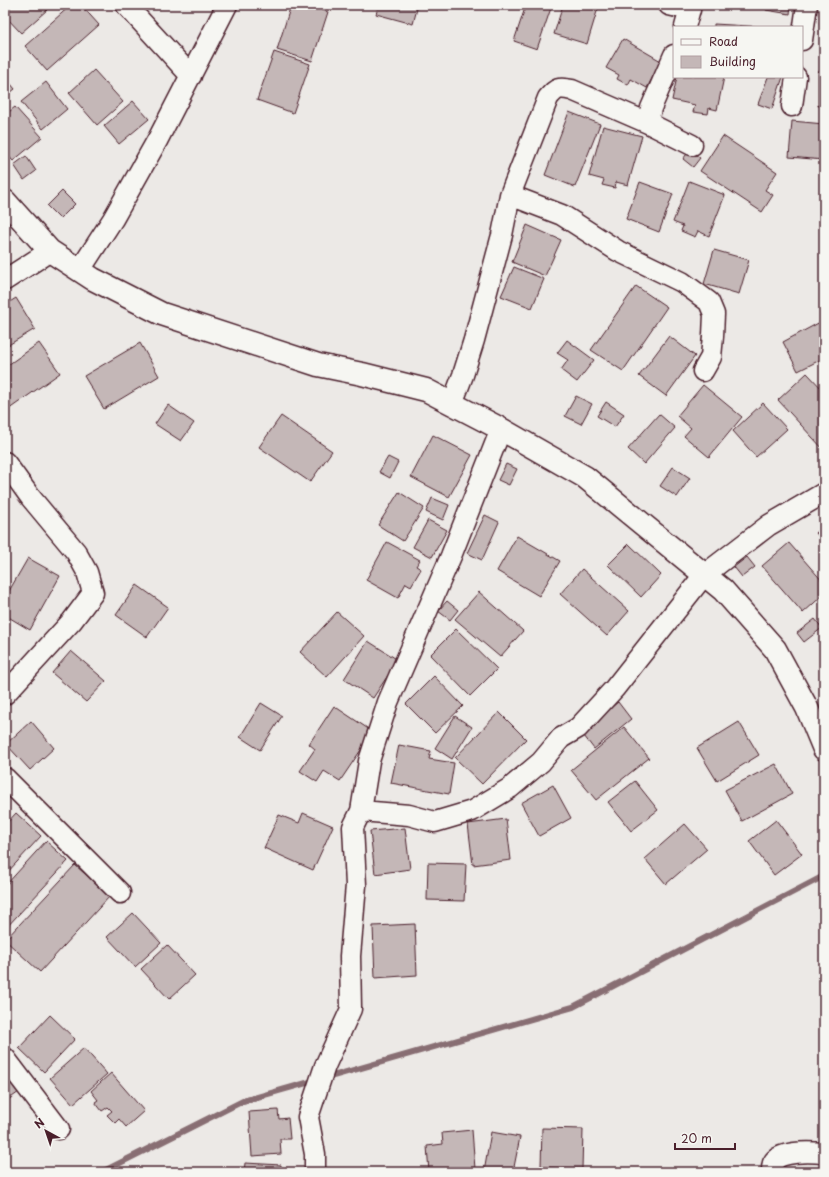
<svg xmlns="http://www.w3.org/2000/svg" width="829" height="1177" viewBox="0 0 829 1177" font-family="'Playpen Sans',sans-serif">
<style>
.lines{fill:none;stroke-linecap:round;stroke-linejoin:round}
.stream{stroke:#886e73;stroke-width:6}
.building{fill:#c4b7b7;stroke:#4a1f2b}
.street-casing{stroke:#4a1f2b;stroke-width:23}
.secondary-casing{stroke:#4a1f2b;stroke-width:25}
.street{stroke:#f6f6f2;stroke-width:20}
.secondary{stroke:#f6f6f2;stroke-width:22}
</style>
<rect width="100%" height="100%" fill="#ece9e6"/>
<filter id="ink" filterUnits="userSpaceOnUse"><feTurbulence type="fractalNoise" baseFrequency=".025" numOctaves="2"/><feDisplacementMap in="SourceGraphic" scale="8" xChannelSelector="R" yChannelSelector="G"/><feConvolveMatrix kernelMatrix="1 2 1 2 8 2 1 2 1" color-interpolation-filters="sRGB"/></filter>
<g filter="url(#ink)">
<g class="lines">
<path class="stream" d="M326 1078 573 1007 824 876
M102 1172 243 1101 317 1080"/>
</g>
<path class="building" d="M5 5H43L47 10 21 33 5 16Z
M71 5H81L99 25 47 71 25 46Z
M291 5H307L328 12 312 61 277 50Z
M379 5H418L413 24 376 14Z
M526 5H552L537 49 514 41Z
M563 5H589L598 8 587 44 554 34Z
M767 5H791L790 14 766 10Z
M824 21V52H823L820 22Z
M714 24 765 27H714Z
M623 39 661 61 647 88 631 79 628 85 617 79 619 75 606 68Z
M274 52 310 64 293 113 257 100Z
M94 70 123 102 97 125 69 93Z
M818 71H824V105L818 106Z
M5 77 15 89 5 97Z
M677 77H724L717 110 709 108 708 114 693 112 695 105 672 100Z
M768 77H783L772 109 758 104Z
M46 82 67 109 43 129 21 102Z
M133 101 149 119 119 144 104 126Z
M15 107 42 137 13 161 5 152V115Z
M569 112 600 124 575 187 545 175Z
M792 121 824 124V160L789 157Z
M603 126 642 136 628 185 616 182 615 188 602 185 604 180 589 176Z
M723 136 777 172 765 190 773 195 762 212 700 171Z
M690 150 700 158 693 167 683 159Z
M26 156 36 171 24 180 14 165Z
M689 181 725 195 709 236 698 231 695 237 681 231 683 226 673 222Z
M640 182 673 194 659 232 626 219Z
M62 191 75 204 60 219 47 206Z
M527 225 561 240 545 276 512 262Z
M714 250 749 260 739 294 704 284Z
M514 267 544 279 532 308 501 296Z
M636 286 667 307 623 371 591 350Z
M16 298 35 329 5 347V305Z
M824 320V358L798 371 783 342Z
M669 336 695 356 666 396 639 376Z
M567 340 594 360 577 382 561 370 568 360 557 353Z
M39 343 60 373 5 412V367Z
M140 343 159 376 104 409 84 376Z
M807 373 824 391V450L778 400Z
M703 385 742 417 709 457 684 436 691 428 677 416Z
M576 396 592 404 581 424 565 416Z
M606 402 624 414 615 427 597 416Z
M763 403 787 429 756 457 733 431Z
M168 405 194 423 181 441 155 424Z
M659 414 675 428 644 464 628 449Z
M281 416 332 451 310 482 259 447Z
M433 435 472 455 449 497 411 477Z
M388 457 398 462 390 478 379 472Z
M506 464 517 469 509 485 498 480Z
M673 467 690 478 677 497 660 486Z
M399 492 424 508 403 541 378 525Z
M432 498 449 505 443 520 426 512Z
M485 515 499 522 482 560 467 553Z
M428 520 447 530 432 557 413 547Z
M824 525V542L816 533Z
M517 536 560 561 539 596 497 571Z
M387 542 420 560 416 566 421 569 411 586 406 583 398 598 366 580Z
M789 543 824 583V594L803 613 762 566Z
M629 544 661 575 641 597 608 565Z
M747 557 755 567 742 577 734 567Z
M28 558 60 576 30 630 5 615V598Z
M582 569 629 611 607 636 560 594Z
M137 585 168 607 147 637 116 615Z
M479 592 523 631 500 657 455 619Z
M447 601 458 610 450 620 438 611Z
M337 612 364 636 327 677 300 652Z
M815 619 822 628 804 642 797 633Z
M456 629 497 669 470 696 430 655Z
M368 641 398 660 373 698 344 679Z
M71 651 106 681 86 702 52 673Z
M434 676 463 706 435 733 406 704Z
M618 702 631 719 594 749 581 732Z
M261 703 282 716 260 750 240 737Z
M334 706 373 732 340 781 324 771 317 782 300 771 315 749 309 744Z
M499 712 526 739 482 784 455 758Z
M455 716 472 727 452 759 435 748Z
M31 721 54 748 30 770 6 744Z
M739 722 759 755 717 781 697 748Z
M624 727 649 758 596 800 571 770Z
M399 745 431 751 429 759 454 763 449 794 391 783Z
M776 764 792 794 742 821 725 790Z
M635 781 658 810 631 831 608 802Z
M553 785 571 818 539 836 521 803Z
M16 813 41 836 5 875V825Z
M303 813 333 826 313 870 264 848 279 815 299 823Z
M506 819 511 860 473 865 468 824Z
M776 820 802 854 774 875 749 841Z
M685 824 707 849 666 884 645 859Z
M405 828 410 869 375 874 370 831Z
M46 841 68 861 5 929V886Z
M428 863 466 864 464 901 427 900Z
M75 865 110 896 40 972 5 940Z
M133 913 161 943 135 967 107 937Z
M415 924 417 975 375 978 373 926Z
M167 945 195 975 169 999 141 969Z
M50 1015 75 1039 44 1072 19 1048Z
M84 1048 107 1074 73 1104 50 1078Z
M5 1073 19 1092 5 1102Z
M111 1073 144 1111 126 1127 119 1119 115 1123 107 1115 112 1111 108 1107 102 1111 95 1102 98 1100 91 1091Z
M278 1110 279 1119 288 1118 290 1139H280L281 1154 252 1156 249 1112Z
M542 1128 583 1129 582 1169 541 1167Z
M472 1130 475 1169 429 1172 427 1146 443 1144 442 1133Z
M491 1132 520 1137 513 1172H484Z
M245 1163 281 1165V1172H244Z
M584 1170 621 1171V1172H584Z"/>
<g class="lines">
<g class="street-casing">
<path id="street" d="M126 5 191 76
M669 5 690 10
M685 27 691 5
M802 40 807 5
M792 106 796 77
M648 123 692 145
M510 195 562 215 618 251 682 282 709 302 714 314 713 336 711 357 703 371
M80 270 113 219 158 139 227 5
M5 280 50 251
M452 404 463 375 474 340 502 235 510 195 548 98C556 88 559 87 572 90L648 123 651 108 674 55
M5 462 31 498 76 552 87 572 93 593 72 621 5 694
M5 778 120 893
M361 811 409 815 435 822 472 811 510 788 541 762 561 738 578 728 614 689 704 575 769 525 824 493
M5 1058 59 1129
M315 1172V1154L308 1117 325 1066 351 1009 350 956 356 885 353 827 361 811 369 761 388 702 451 556 501 429
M772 1172C772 1169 772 1165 773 1163 779 1150 812 1152 824 1153"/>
</g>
<g class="secondary-casing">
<path id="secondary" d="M5 201 50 251 93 279 162 314 318 365 362 374 426 390 501 429 585 477 723 590 775 649 807 708 824 749"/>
</g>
<use href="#street" class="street"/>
<use href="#secondary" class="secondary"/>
</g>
</g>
<rect width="829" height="1177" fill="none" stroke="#f6f6f2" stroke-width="20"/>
<rect x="10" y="10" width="809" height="1157" fill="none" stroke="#4a1f2b" stroke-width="1.5" filter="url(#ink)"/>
<rect x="673" y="26" width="130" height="52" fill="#f6f6f2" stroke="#b1a0a2"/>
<rect x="681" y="39" width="20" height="6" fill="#f6f6f2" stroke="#b1a0a2"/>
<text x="709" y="46" font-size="12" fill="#4a1f2b">Road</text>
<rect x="681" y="56" width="20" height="12" fill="#c4b7b7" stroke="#b1a0a2"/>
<text x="709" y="66" font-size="12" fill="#4a1f2b">Building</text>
<g transform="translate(46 1131) rotate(320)" stroke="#f6f6f2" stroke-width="3" paint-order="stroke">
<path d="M0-3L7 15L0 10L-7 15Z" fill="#4a1f2b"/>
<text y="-6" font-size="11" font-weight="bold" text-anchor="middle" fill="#4a1f2b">N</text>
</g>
<path d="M675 1143v6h60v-6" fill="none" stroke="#4a1f2b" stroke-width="2"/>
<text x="681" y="1143" font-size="12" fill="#4a1f2b" stroke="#f6f6f2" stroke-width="3" paint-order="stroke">20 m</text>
</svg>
